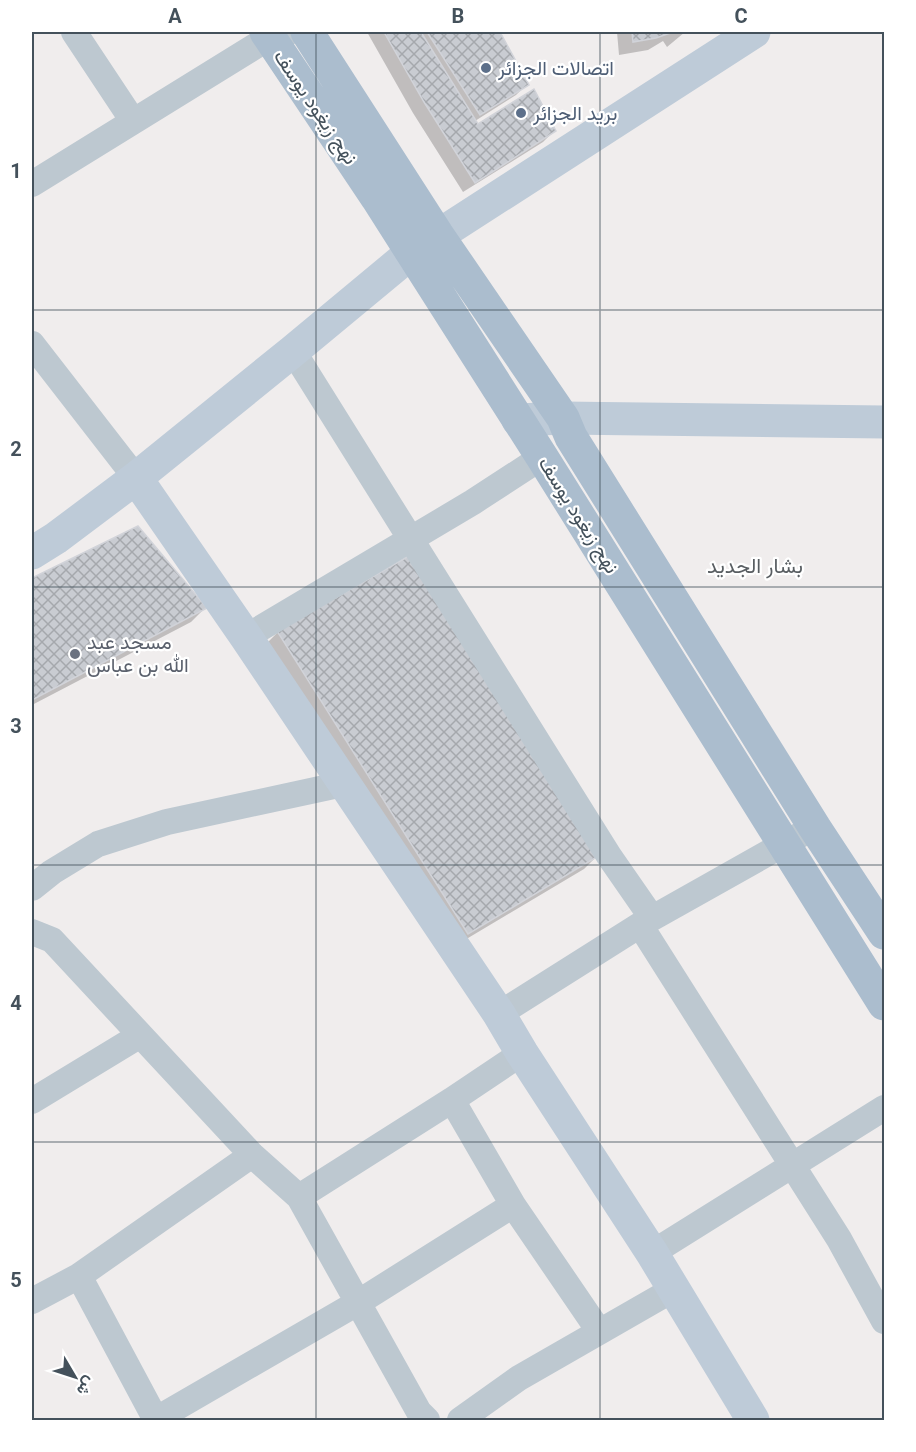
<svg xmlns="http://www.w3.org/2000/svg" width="916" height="1452" viewBox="0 0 916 1452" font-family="Roboto,Vazirmatn,sans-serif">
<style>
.shadow{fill:#0003}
.building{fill:url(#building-cross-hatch);stroke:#d1d3d9;stroke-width:1.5}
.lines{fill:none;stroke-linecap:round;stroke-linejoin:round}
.street{stroke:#bdc8d0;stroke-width:26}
.secondary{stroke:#becbd8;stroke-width:33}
.primary{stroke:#abbdce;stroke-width:33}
.grid{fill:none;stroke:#44515b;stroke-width:1.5;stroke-opacity:0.55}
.service-dot{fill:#5c6f8a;stroke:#fff;stroke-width:2}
.worship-dot{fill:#6b7280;stroke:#fff;stroke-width:2}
.labels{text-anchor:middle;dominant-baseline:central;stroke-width:4.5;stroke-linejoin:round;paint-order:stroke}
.service-label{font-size:20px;fill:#4e5e75;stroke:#fff;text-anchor:start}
.street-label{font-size:20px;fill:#44515b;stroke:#fff}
.worship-label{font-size:20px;fill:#5b616d;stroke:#fff;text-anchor:start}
.neighbourhood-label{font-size:21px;fill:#595e62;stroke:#fff}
.neatline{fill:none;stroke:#44515b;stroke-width:2}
.grid-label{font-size:20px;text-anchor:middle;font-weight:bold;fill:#44515b}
</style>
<defs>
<pattern id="building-cross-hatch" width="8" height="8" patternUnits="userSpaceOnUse" patternTransform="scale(1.5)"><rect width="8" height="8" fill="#c9ccd2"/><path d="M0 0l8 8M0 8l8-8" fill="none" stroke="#a5a8ad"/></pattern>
</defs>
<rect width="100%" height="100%" fill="#f0eded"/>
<path class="shadow" d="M367 32H497L527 84 516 95 475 121 478 126 554 131 543 142 463 192 413 113Z
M617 32H685L667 47 663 41 648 50 619 55Z
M137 528 205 608 191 622 32 705V580Z
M278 632 598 855 584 869 453 947 264 646Z"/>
<path class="building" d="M384 32H421L478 124 534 89 556 131 475 183 424 102Z
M427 32H500L529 85 480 115Z
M632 32H673L656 38 633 42Z
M138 526 207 608 32 700V578Z
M409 556 600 855 468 934 277 631Z"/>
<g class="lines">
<path class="street" d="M74 32 133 121
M32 184 270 37 289 32
M32 344 136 478
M293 351 609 856 652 918
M246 637 473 502 542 457
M32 888 52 872 98 844 167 822 343 784
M640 925 839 1239 884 1321
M32 932 52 940 252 1155 299 1197 419 1412 427 1420
M499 1014 640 925 800 835
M452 1100 513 1205 599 1331
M32 1101 139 1036
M299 1197 452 1100 522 1053
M652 1253 884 1108
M79 1276 156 1420
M32 1301 79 1276 252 1155
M155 1420 359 1302 513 1205
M460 1420 519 1378 674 1289"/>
<path class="secondary" d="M518 420 563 418 884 422
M32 553 56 538 136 478
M753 1420 652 1253 522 1053 499 1014 246 637 136 478 293 351 411 253 754 32"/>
<path class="primary" d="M266 32 377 198 542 457 884 1004
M307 32 437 234 563 418 571 437 815 828 884 933"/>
</g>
<path class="grid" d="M316 32V1420M600 32V1420M32 310H884M32 587H884M32 865H884M32 1142H884"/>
<g class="service-dot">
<circle cx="486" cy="68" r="6"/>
<circle cx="521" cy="113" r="6"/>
</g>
<circle class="worship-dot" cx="75" cy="654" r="6"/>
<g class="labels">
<g class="service-label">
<text x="498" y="68">اتصالات الجزائر</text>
<text x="533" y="113">بريد الجزائر</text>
</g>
<g class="street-label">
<text transform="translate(316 107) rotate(56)">نهج زيغود يوسف</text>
<text transform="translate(579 515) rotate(58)">نهج زيغود يوسف</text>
</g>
<g class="worship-label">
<text x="87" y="642">مسجد عبد<tspan x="87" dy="23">الله بن عباس</tspan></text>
</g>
<g class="neighbourhood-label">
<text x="755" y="566">بشار الجديد</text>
</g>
</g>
<rect width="916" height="1452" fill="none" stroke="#ffffff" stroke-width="66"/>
<g transform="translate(75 1377) rotate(129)" stroke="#ffffff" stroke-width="4.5" paint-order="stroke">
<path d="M0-4.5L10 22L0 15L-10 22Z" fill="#44515b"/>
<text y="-9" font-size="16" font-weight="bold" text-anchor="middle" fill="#44515b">ش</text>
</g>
<rect x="33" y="33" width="850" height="1386" class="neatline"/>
<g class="grid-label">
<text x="175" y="23">A</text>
<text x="458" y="23">B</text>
<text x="741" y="23">C</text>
<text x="16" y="178">1</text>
<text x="16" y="456">2</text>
<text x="16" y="733">3</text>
<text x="16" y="1010">4</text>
<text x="16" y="1287">5</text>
</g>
</svg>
